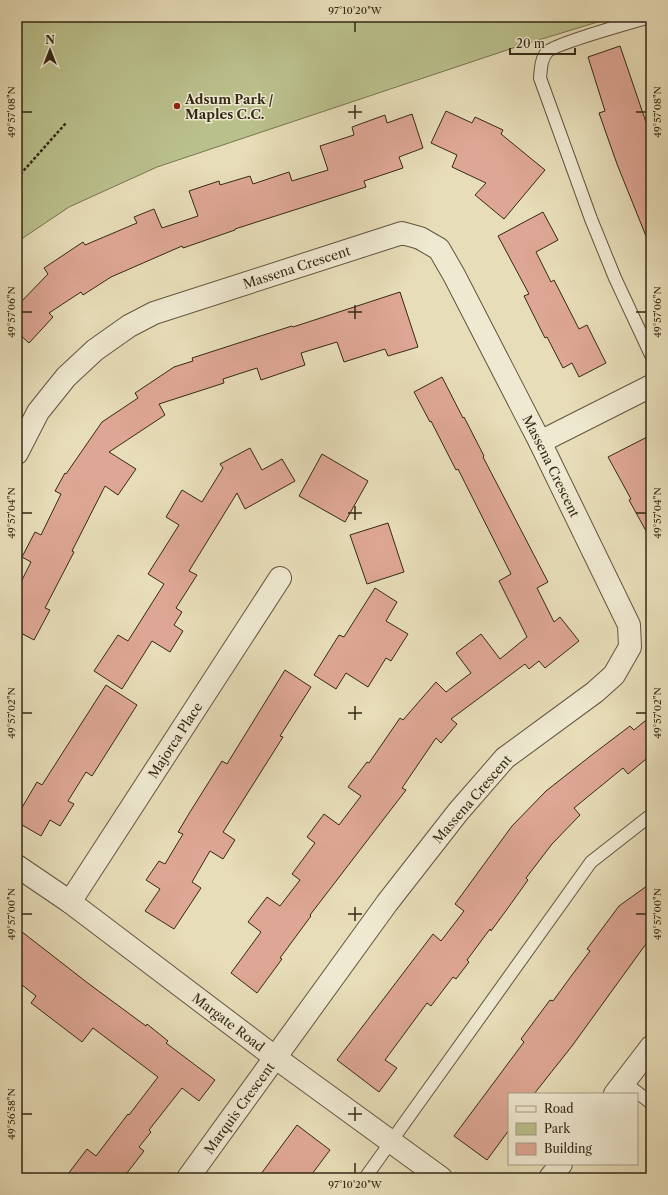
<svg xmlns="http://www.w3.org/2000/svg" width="668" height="1195" viewBox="0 0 668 1195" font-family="'Libre Caslon Text',serif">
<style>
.green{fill:#bac08c;stroke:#787451}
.building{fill:#dea795;stroke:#352816}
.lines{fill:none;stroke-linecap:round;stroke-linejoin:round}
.service-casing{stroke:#62553e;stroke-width:14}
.minor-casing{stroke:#62553e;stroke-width:24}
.tertiary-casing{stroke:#62553e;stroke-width:24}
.path{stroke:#352816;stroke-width:2.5;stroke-dasharray:3 2;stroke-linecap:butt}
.service{stroke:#efe9d1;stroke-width:12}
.minor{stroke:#efe9d1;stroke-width:22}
.tertiary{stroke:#efe9d1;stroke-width:22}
.ticks{fill:none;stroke:#352816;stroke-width:1.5}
.poi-dot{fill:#8f2418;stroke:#efe9d1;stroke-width:1.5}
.labels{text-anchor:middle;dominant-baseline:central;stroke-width:3;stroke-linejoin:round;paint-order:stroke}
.poi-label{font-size:13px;font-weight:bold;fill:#352816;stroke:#efe9d1;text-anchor:start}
.street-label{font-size:13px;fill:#352816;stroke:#efe9d1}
.neatline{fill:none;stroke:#352816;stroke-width:1.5}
.ticks-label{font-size:10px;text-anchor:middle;fill:#352816}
</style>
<rect width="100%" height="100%" fill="#e7ddb8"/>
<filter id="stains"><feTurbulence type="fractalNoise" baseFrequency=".005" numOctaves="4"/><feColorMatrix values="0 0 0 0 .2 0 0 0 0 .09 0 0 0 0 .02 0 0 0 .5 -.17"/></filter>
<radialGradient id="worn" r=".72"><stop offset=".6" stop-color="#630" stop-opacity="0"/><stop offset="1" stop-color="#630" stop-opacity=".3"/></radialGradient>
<path class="green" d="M17 17H614L519 46 157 167 69 207 17 242Z"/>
<path class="building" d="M620 46 651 137 650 246 617 164 599 113 605 111 588 57Z
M446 111 472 123 475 117 503 130 501 134 545 170 504 219 475 195 486 183 452 167 457 155 431 143Z
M412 114 423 148 399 157 403 168 364 181 366 187 235 229V230L183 248 182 246 111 277 83 295 81 292 49 313 53 317 29 343 17 332V306L48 274 44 268 83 242 85 245 137 223 134 217 154 209 162 228 198 216 189 191 219 181 220 185 250 176 253 184 289 172 292 181 328 170 320 146 354 135 352 127 385 115 387 123Z
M543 212 558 240 536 252 551 282 554 280 579 329 587 325 606 363 579 377 572 363 563 368 547 337 545 338 524 296 529 294 498 236Z
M400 292 418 347 388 356 385 349 344 362 337 342 301 353 305 365 261 380 257 368 223 379 224 383 159 404 165 415 109 452 136 469 118 495 105 486 72 551 74 552 45 608 50 610 34 640 17 631V590L31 562 22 557 35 532 41 535 61 494 55 491 65 473 66 474 102 422 138 398 135 393 174 367 193 361 192 358 254 338 292 326 293 327Z
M442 377 463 418 464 417 484 456 483 457 548 582 537 588 554 622 560 617 579 641 545 668 539 661 529 669 525 664 451 719 457 724 441 743 436 738 402 788 406 790 310 915 311 916 280 958 282 959 257 993 231 973 261 932 248 922 267 897 280 906 300 880 292 874 315 843 307 837 324 814 339 825 361 796 348 787 367 762 369 763 400 718 403 720 436 682 446 692 471 673 456 653 481 634 500 659 527 637 499 581 511 574 458 469 456 470 431 421 430 422 414 392Z
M651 435V540L629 500 631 499 608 457Z
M250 448 262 470 282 459 295 481 245 509 237 493 189 571 197 575 176 608 182 612 174 625 183 631 170 652 152 641 122 689 94 671 118 635 128 641 164 584 148 574 179 525 166 517 182 490 202 502 223 468 220 464Z
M322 454 368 481 345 522 299 496Z
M388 523 404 572 367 584 350 535Z
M375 588 397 602 386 621 408 634 391 661 386 658 368 687 346 673 336 689 314 675 339 635 344 637Z
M285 670 311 687 280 736 283 737 223 832 235 840 223 859 210 851 192 882 201 888 174 929 145 911 160 889 146 880 159 861 165 864 183 834 178 832 190 812 222 761 227 764Z
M106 685 137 705 92 776 86 772 68 801 74 804 60 826 50 820 41 836 17 822V816L37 782 42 785Z
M651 716V755L628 774 623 768 574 808 580 815 552 844 526 878 528 880 505 912 491 931 490 929 467 960 469 962 456 979 453 977 431 1006 427 1003 385 1060 397 1068 379 1092 337 1060 433 934 441 941 464 911 455 904 512 826 546 791 593 754 630 726 634 730Z
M651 883V937L572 1046 534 1094H509V1130L487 1160 454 1136 524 1042 521 1039 550 1000 553 1001 572 975 590 951 587 949 619 906Z
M17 928 89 984 146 1026 147 1024 168 1041 166 1043 215 1080 199 1101 182 1088 149 1130 151 1132 139 1147 144 1151 123 1178H65L87 1149 96 1156 128 1114 129 1115 158 1077 93 1028 82 1042 31 1003 36 996 17 981Z
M297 1125 330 1150 309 1178H258Z"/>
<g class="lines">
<g class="service-casing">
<path id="service" d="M650 17C633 22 556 43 547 52 541 59 541 68 540 78L591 219 615 278 651 355
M624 1082 651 1103
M365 1178 591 862 651 815"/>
</g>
<g class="minor-casing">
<g id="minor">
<path d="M540 442 651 386"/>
<path id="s1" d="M17 453 38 412 66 377 95 350 129 326 154 313 402 233 420 238 439 249 454 275 540 442 629 625 630 647 614 675 595 692 505 758 458 812 387 903 188 1178"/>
<path id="s2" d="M17 866 70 902 276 1058 441 1178"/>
<path id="s3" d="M70 902 280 578"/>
</g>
</g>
<g class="tertiary-casing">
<path id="tertiary" d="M615 1094 651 1047
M550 1178 561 1164"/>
</g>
<path class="path" d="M17 178 66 123"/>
<use href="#service" class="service"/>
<use href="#minor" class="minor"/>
<use href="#tertiary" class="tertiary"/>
</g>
<path class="ticks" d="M355 22V32M355 105V119M22 112H32M348 112H362M636 112H646M355 305V319M22 312H32M348 312H362M636 312H646M355 506V520M22 513H32M348 513H362M636 513H646M355 706V720M22 713H32M348 713H362M636 713H646M355 907V921M22 914H32M348 914H362M636 914H646M355 1107V1121M22 1114H32M348 1114H362M355 1163V1173"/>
<circle class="poi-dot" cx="177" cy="106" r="4"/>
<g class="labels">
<g class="poi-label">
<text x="185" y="99">Adsum Park /<tspan x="185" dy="15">Maples C.C.</tspan></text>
</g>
<g class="street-label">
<text stroke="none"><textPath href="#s1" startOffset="350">Massena Crescent</textPath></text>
<text stroke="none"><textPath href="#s1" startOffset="746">Massena Crescent</textPath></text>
<text stroke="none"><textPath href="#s3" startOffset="193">Majorca Place</textPath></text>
<text transform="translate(472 799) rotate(-49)">Massena Crescent</text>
<text stroke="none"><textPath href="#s2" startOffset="263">Margate Road</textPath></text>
<text transform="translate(239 1108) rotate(-54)">Marquis Crescent</text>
</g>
</g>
<rect width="668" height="1195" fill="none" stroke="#e7ddb8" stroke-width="44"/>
<rect x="508" y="1093" width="130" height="72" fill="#efe9d1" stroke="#a59c86"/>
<rect x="516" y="1106" width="20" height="6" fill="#efe9d1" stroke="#a59c86"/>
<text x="544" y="1113" font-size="12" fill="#352816">Road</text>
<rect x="516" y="1123" width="20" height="12" fill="#bac08c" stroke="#a59c86"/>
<text x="544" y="1133" font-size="12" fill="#352816">Park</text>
<rect x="516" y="1143" width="20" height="12" fill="#dea795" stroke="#a59c86"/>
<text x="544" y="1153" font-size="12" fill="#352816">Building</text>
<g transform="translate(50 50)" stroke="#efe9d1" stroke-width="3" paint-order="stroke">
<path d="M0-3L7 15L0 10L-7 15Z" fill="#352816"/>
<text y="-6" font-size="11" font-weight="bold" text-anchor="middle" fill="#352816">N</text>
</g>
<path d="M510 48v6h65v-6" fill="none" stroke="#352816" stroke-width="2"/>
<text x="516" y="48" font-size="12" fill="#352816" stroke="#efe9d1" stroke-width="3" paint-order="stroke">20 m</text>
<rect x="22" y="22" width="624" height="1151" class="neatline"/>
<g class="ticks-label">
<text x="355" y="14">97°10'20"W</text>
<text transform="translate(11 112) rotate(-90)" y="4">49°57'08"N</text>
<text transform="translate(657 112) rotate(-90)" y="4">49°57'08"N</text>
<text transform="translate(11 312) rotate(-90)" y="4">49°57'06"N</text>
<text transform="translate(657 312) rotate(-90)" y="4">49°57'06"N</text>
<text transform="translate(11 513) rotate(-90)" y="4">49°57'04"N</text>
<text transform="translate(657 513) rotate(-90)" y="4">49°57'04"N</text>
<text transform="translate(11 713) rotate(-90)" y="4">49°57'02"N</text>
<text transform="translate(657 713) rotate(-90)" y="4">49°57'02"N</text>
<text transform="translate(11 914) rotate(-90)" y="4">49°57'00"N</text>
<text transform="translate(657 914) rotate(-90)" y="4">49°57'00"N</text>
<text transform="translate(11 1114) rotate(-90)" y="4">49°56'58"N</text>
<text x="355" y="1188">97°10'20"W</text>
</g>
<rect width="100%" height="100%" filter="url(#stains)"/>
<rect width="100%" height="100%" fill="url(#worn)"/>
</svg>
